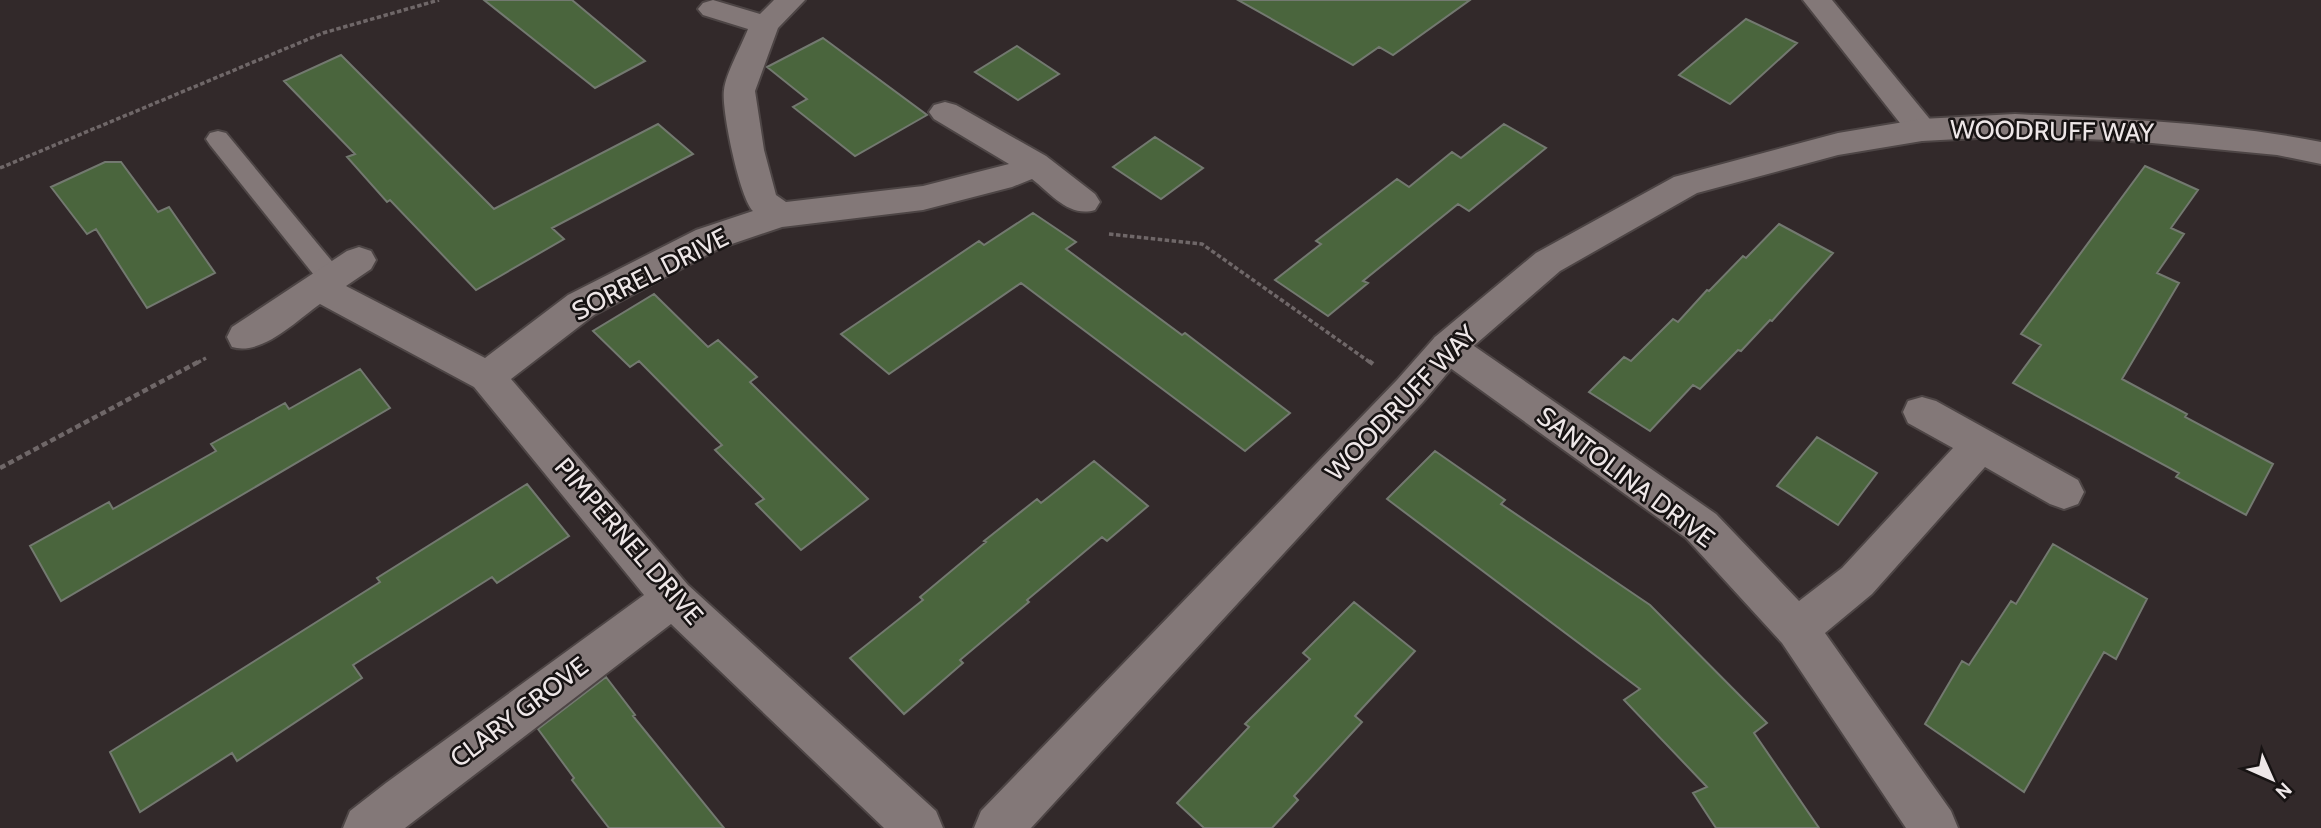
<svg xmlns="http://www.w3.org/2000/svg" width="2321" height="828" viewBox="0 0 2321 828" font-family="Cabin,sans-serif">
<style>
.building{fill:#4a653d;stroke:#737970;stroke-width:2}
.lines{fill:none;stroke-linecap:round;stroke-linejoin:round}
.service-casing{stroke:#4d4545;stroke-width:4}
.minor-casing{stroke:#4d4545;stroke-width:4}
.tertiary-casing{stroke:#4d4545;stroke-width:4}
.path-far1{stroke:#6f6768;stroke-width:3.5;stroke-dasharray:4.5 2.5;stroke-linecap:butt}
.path{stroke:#6f6768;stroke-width:4.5;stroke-dasharray:6 3.5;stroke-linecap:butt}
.service{fill:#837878;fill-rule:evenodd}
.minor{fill:#837878;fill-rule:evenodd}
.tertiary{fill:#837878;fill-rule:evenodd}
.labels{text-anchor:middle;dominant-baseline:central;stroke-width:5;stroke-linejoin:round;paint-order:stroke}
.street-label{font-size:26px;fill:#eee7e8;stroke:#171313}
</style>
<rect width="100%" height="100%" fill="#32292a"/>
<path class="building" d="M484 0H572L645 61 595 88Z
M1238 0H1470L1393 55 1379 47 1353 65Z
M1746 19 1797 43 1730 104 1679 75Z
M823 38 927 115 855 156 793 107 807 99 767 67Z
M1017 46 1059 74 1018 100 975 72Z
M341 55 494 209 658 124 693 154 552 228 564 239 476 290 390 200 387 202 347 157 355 154 284 81Z
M1504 124 1546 148 1469 211 1458 204 1363 281 1368 283 1328 316 1275 280 1321 244 1316 241 1397 179 1409 187 1452 152 1461 158Z
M1155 137 1203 168 1161 199 1113 167Z
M105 162H121L158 212 169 207 215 273 147 308 96 229 87 234 51 187Z
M2145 166 2198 190 2171 228 2184 234 2157 273 2179 283 2122 379 2187 414 2185 417 2273 464 2246 515 2176 477 2179 473 2013 383 2041 345 2021 334Z
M1033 213 1076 242 1066 249 1182 335 1185 333 1290 413 1245 451 1021 283 889 374 841 334 979 241 984 245Z
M1779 224 1833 253 1772 321 1770 320 1741 351 1738 350 1700 389 1693 385 1650 431 1589 392 1624 357 1631 361 1673 319 1678 322 1707 290 1709 291 1743 256 1746 258Z
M654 294 708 347 718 340 737 358 757 377 750 382 868 499 801 550 756 504 764 499 715 450 722 445 639 361 630 367 593 331Z
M360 369 390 408 61 601 30 546 109 502 113 509 216 451 211 444 285 403 289 409Z
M1817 437 1877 473 1838 525 1777 486Z
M1435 451 1505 500 1501 504 1650 605 1767 723 1754 733 1819 828H1716L1693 793 1707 787 1624 700 1640 689 1387 499Z
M1094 461 1148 506 1107 541 1102 537 1027 600 1029 602 960 660 963 663 904 714 850 658 923 600 920 597 986 542 984 541 1037 499 1041 503Z
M527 484 569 536 497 583 492 577 353 665 362 678 237 761 232 753 140 812 110 752 380 582 377 578Z
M2053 544 2147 599 2116 659 2104 652 2024 792 1925 724 1962 661 1969 665 2011 601 2016 604Z
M1354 602 1415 651 1355 716 1362 722 1294 796 1298 800 1272 828H1204L1177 803 1249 727 1245 724 1310 659 1303 653Z
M606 677 635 715 633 716 724 828H609L572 780 574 778 538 729Z"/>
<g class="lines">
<g class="service-casing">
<path id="service" d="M218 131 226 133 340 271 344 278 340 285 331 287 322 285 210 145 206 139 210 133Z"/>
</g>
<g class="minor-casing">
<path id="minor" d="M713 0 760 14 774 0H805L778 28 755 91 764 150 776 195 786 202 923 186 1009 164 934 119 929 112 934 105 945 102 956 105 1046 156 1095 194 1100 202 1095 210C1070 218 1051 194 1032 179L1012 187 923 210 782 227 720 248 594 315 511 379 688 585 936 811 943 828H884L671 624 405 828H343L350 811 386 783 644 595 474 387 320 304C296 321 262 356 232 347L227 337 232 327 347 251 359 247 371 251 376 260 371 269 346 286 485 358 568 295 696 230 753 211C740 199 721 109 724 90 726 73 741 47 748 29L703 15 698 9 703 3Z
M1803 0H1832L1933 123 1938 130 1933 137 1922 141 1911 137Z
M1448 333 1461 337 1716 514 1799 601 1842 568 1953 448 1908 423 1903 412 1908 401 1922 397 1936 401 2078 480 2084 492 2078 504 2064 509 2050 504 1985 467 1872 594 1825 633 1951 811 1958 828H1906L1782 643 1686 538 1435 357 1430 347 1435 337Z"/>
</g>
<g class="tertiary-casing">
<path id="tertiary" d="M2015 114C2117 119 2221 122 2321 142V164L2277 155 2131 141 2015 136 1922 141 1838 155 1697 193 1560 271 1461 357 1423 402 1031 828H974L981 811 1397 380 1435 337 1536 253 1674 177 1838 133 1922 119Z"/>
</g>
<path class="path-far1" d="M0 168 323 33 439 0
M1109 234 1202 244 1371 363
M197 363 206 358"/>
<path class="path" d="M1369 361 1373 364
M0 468 200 361"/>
<use href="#service" class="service"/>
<use href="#minor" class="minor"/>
<use href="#tertiary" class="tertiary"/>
</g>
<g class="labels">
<g class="street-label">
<text transform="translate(2052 131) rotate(1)">WOODRUFF WAY</text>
<text transform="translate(650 274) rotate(-27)">SORREL DRIVE</text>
<text transform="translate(1401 403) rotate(-46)">WOODRUFF WAY</text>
<text transform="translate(1626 477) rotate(37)">SANTOLINA DRIVE</text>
<text transform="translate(629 541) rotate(49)">PIMPERNEL DRIVE</text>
<text transform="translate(519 712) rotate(-37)">CLARY GROVE</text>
</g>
</g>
<g transform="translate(2272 779) rotate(135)" stroke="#171313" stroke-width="5" paint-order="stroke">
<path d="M0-5L12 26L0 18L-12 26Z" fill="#eee7e8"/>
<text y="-10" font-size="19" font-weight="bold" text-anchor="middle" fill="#eee7e8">N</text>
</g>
</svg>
